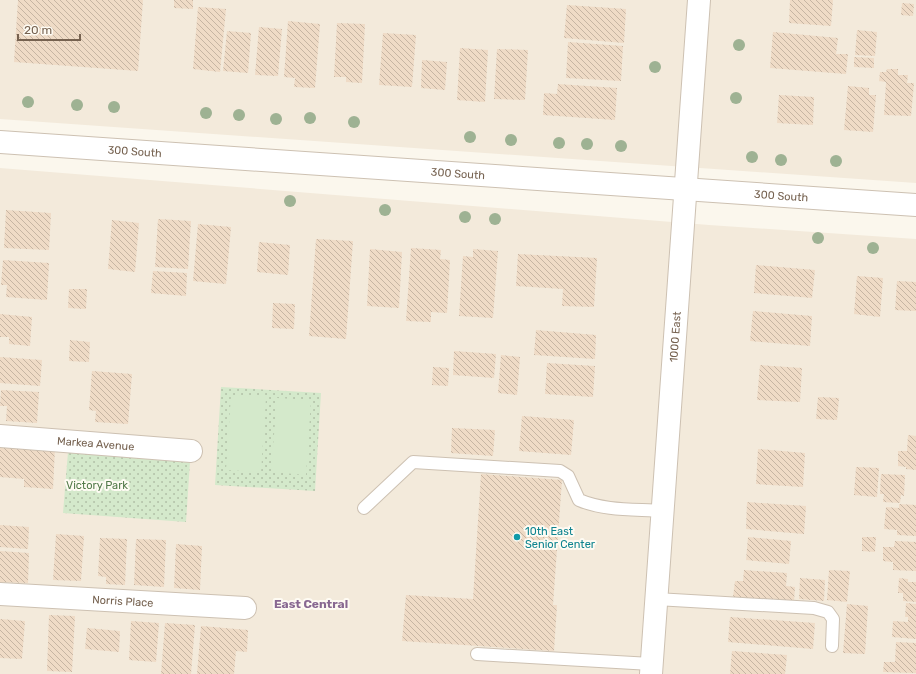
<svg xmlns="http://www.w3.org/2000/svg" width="916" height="674" viewBox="0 0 916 674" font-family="Rubik,sans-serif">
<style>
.residential{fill:#f3eadb}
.park{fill:url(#park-dots)}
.pitch{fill:#d4e9cb}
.building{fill:url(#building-back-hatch)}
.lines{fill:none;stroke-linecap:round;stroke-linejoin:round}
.lane-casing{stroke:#cdc1b2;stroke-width:14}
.street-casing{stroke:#cdc1b2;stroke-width:24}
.lane{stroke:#fff;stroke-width:12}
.street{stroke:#fff;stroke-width:22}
.tree{fill:#9eb293}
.culture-dot{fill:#0f9aa8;stroke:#fefbf3;stroke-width:1.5}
.labels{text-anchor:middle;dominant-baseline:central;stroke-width:4;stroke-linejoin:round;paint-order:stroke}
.street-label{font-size:11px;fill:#766250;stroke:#fefbf3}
.park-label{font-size:11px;fill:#527a49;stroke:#fefbf3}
.culture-label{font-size:11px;fill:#0d838f;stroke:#fefbf3;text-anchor:start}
.neighbourhood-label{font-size:12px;font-weight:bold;fill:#886891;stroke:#fefbf3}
</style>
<defs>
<pattern id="park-dots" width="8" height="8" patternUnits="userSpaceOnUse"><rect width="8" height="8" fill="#d4e9cb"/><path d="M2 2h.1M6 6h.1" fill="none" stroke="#b1c0a7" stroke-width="1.8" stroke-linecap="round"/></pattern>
<pattern id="building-back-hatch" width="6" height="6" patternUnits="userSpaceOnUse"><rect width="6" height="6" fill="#efdbc6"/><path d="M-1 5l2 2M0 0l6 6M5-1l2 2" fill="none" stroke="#c6b5a3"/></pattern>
</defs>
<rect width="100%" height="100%" fill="#fbf7ed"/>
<path class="residential" d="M0 0H916V183L0 119Z
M0 168 709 225 916 239V674H0Z"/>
<path class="park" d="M221 387 321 393 315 491 215 485Z
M68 452 190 462 186 522 63 513Z"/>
<path class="pitch" d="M231 395 266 397 261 472 226 470Z
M277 398 311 400 306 475 271 472Z"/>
<path class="building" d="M18 0H143L138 71 14 62Z
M174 0H193V9L174 8Z
M790 0H833L831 26 789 23Z
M902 3 914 4 913 16 901 15Z
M567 5 626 9 624 43 564 38Z
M198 7 226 9 220 72 193 69Z
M288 21 320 24 315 88 294 87 295 78 284 77Z
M337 23 365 24 362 83 346 82V77H334Z
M259 27 282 29 278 76 255 75Z
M857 30 877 32 875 56 855 55Z
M227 31 251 33 248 73 223 71Z
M773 32 838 38 836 54H848L846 74 770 68Z
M383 33 416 35 412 87 379 85Z
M568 42 623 46 621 81 566 78Z
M460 48 488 50 485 102 457 100Z
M497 49 528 50 525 100 494 99Z
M854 57 874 58V68L854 67Z
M422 60 447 62 445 90 421 88Z
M887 69H898V75H908L907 83H914L911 116 884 115 886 82 879 81 880 72H886Z
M558 84 617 88 615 120 543 115 544 93 557 94Z
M848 86 869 88V95H876L873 132 844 130Z
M779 95 814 97 813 125 777 123Z
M6 210 51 213 49 250 4 248Z
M158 219 191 221 188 269 155 267Z
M112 220 139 223 135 272 108 269Z
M198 224 231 227 226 284 193 281Z
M316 239 353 241 346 339 309 336Z
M259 242 290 245 288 275 257 272Z
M411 248 441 250 440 259 450 260 447 313 431 312V322L406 321Z
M370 249 402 252 399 308 367 306Z
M473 249 498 251 493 318 459 316 463 256 473 257Z
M518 254 597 258 594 307 562 306 563 289 516 286Z
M3 260 49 263 47 300 6 297 7 285H1Z
M756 265 815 270 812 298 754 293Z
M153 271 187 273 186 296 151 293Z
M857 276 883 278 880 317 854 314Z
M897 281 916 282V311L895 310Z
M69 289H87L86 309 68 308Z
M273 303 295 304 294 329 272 328Z
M753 311 812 316 810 346 750 341Z
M0 314 32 317 30 346 9 344V337H0Z
M536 330 596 335 595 359 534 355Z
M70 340 90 342 89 362 69 361Z
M454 351 496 354 494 378 453 375Z
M501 355 520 357 517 395 498 393Z
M0 357 42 360 40 386 0 383Z
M547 363 595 366 593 397 545 394Z
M760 365 802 368 800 402 757 400Z
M433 367 449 368 448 386 432 385Z
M92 371 132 374 128 424 95 422 96 411 89 410Z
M1 390 39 392 37 423 6 421 7 406H0Z
M818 397 839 398 837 420 816 419Z
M522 416 574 420 571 455 519 451Z
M452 428 495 430 493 456 451 453Z
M908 435 916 436V470L906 469V467L898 466V451H907Z
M0 445 55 448 53 489 24 487V479L0 477Z
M758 449 805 453 803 487 756 484Z
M856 467 879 468 877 497 854 495Z
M481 474 562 480 553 605H557L554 651 402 641 406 595 473 599Z
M881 474 905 475 904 496 901 495 900 503 883 502 884 494H880Z
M747 502 806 506 804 534 746 529Z
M899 504 916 505V536L897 535V530L884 529 886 507 899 508Z
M0 525 29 527 28 549 0 547Z
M56 534 84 536 81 581 53 580Z
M748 537 791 541 789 564 746 560Z
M862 537H876L875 552 862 551Z
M100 538 127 539 125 585 106 584V577L98 576Z
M136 539 166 540 164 587 134 585Z
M895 541 916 542V571L893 570V562L883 561V547H894Z
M176 544 202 546 200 590 174 588Z
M0 551 29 553 28 583 0 582Z
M744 570 787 573 786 586 795 587 794 602 733 597 735 581H743Z
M829 570 850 571 847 602 827 600Z
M800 578 825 580 824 601 799 599Z
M899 578 908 579V582H916V602L903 601V593H898Z
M906 603 916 604V639L892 637 893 621 908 622V617H905Z
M847 604 868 606 865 654 843 653Z
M49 615 75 616 72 672 47 671Z
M730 617 815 623 813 649 728 642Z
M0 619 25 621 22 659 0 658Z
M131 621 159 623 156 662 129 660Z
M165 623 195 625 191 674H161Z
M201 626 248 630 247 652 236 651 234 674H197Z
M87 628 120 631 119 652 85 649Z
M896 642 916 643V673L883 672 884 662H895Z
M732 651 787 655 785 674H730Z"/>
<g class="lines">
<g class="lane-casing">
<path id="lane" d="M364 508 413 462 560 471 568 476 579 500C605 511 634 509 662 511
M656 599 814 608 828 612 833 619 832 646
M477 654 651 664"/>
</g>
<g class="street-casing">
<g id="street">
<path id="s1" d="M0 142 916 205"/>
<path id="s2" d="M0 436 191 451"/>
<path id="s3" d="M0 594 245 608"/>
<path id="s4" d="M651 674 699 0"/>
</g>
</g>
<use href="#lane" class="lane"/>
<use href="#street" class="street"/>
</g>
<g class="tree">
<circle cx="739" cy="45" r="6"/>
<circle cx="655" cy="67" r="6"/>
<circle cx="736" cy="98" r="6"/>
<circle cx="28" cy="102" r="6"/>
<circle cx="77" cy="105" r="6"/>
<circle cx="114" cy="107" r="6"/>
<circle cx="206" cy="113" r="6"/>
<circle cx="239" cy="115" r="6"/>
<circle cx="310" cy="118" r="6"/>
<circle cx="276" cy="119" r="6"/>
<circle cx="354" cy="122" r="6"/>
<circle cx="470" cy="137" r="6"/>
<circle cx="511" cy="140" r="6"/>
<circle cx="559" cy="143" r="6"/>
<circle cx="587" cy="144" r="6"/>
<circle cx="621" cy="146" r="6"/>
<circle cx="752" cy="157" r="6"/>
<circle cx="781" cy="160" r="6"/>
<circle cx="836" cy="161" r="6"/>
<circle cx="290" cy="201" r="6"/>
<circle cx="385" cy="210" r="6"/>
<circle cx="465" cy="217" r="6"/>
<circle cx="495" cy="219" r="6"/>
<circle cx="818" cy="238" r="6"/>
<circle cx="873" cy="248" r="6"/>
</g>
<circle class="culture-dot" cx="517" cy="537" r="4"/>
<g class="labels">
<g class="street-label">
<text stroke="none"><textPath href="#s1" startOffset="135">300 South</textPath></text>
<text stroke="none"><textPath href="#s1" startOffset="459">300 South</textPath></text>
<text stroke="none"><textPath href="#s1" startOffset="783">300 South</textPath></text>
<text stroke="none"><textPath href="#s4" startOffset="338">1000 East</textPath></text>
<text stroke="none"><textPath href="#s2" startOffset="96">Markea Avenue</textPath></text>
<text stroke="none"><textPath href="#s3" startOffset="123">Norris Place</textPath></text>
</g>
<g class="park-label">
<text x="97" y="485">Victory Park</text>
</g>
<g class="culture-label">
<text x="525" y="531">10th East<tspan x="525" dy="13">Senior Center</tspan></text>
</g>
<g class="neighbourhood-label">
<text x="311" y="604">East Central</text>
</g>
</g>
<path d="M18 34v6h62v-6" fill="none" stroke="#766250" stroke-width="2"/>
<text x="24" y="34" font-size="12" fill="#766250" stroke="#fefbf3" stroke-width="3" paint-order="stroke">20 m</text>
</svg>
